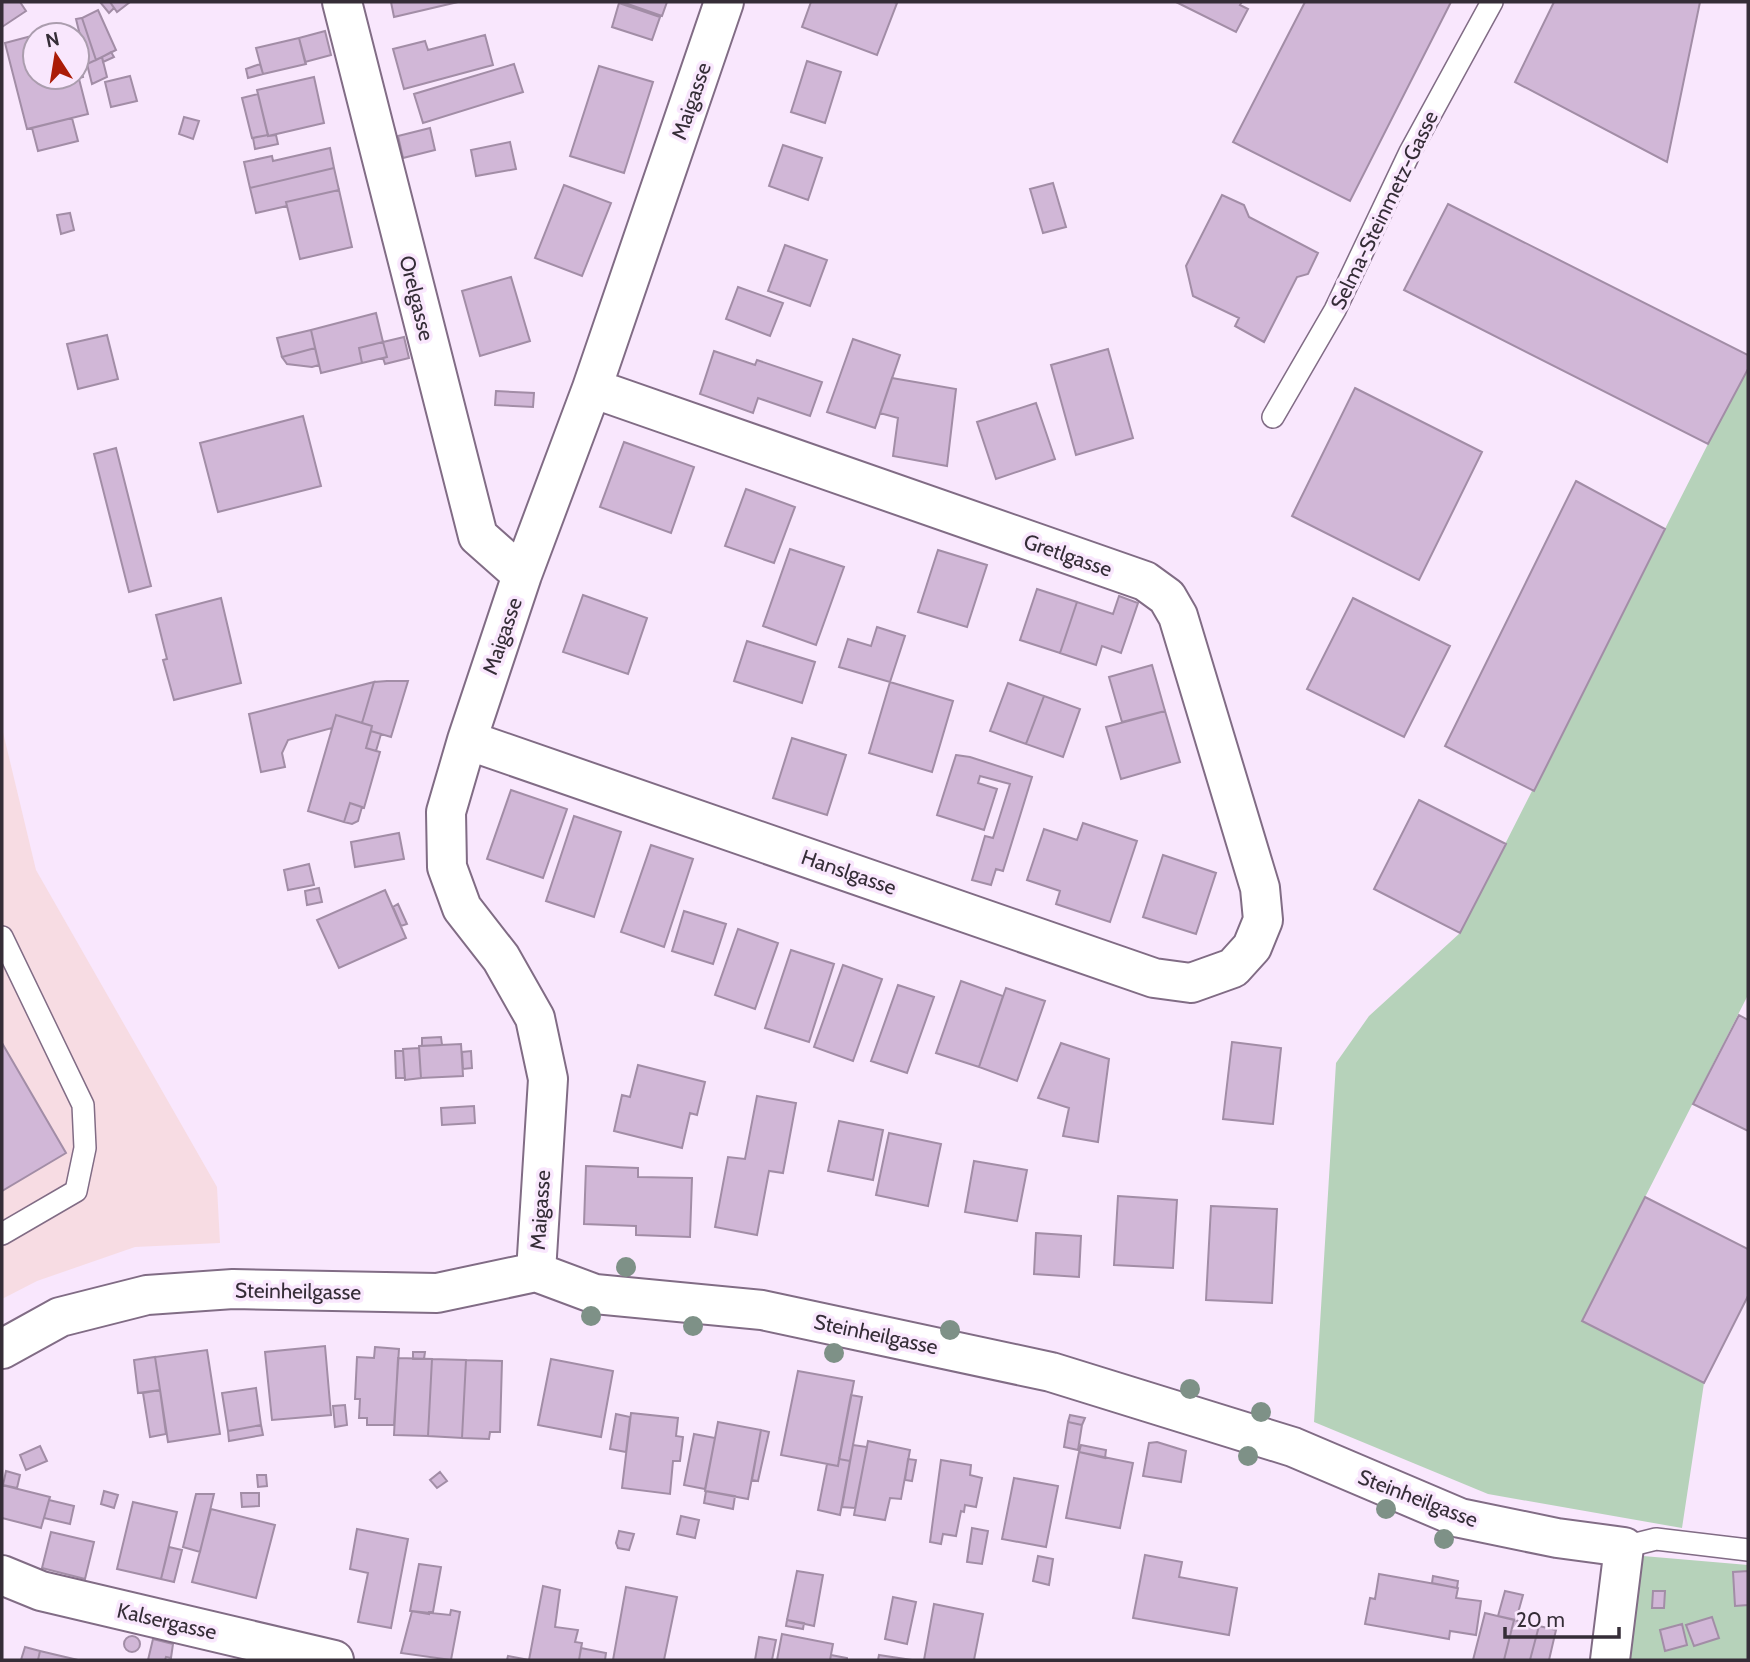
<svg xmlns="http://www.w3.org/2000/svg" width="1750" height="1662" viewBox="0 0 1750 1662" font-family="Cabin,sans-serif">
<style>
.industrial{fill:#f7dce3}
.green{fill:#b6d2ba}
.building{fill:#d1b7d7;stroke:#a28da6;stroke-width:2}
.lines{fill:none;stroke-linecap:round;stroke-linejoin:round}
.lane-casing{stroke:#816c85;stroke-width:24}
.street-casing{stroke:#816c85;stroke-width:42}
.lane{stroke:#fff;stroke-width:21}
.street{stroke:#fff;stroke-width:38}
.tree{fill:#7e9187}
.labels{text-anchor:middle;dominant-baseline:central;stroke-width:7;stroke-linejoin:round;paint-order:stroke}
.street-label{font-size:21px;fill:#352d37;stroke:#f9e7fd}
</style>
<rect width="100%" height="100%" fill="#f9e7fd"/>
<path class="industrial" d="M2 728 36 870 217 1187 220 1243 135 1247 37 1281 2 1299Z"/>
<path class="green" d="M1748 369V995L1582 1321 1704 1383 1682 1528 1488 1494 1314 1422 1336 1063 1369 1016 1460 933 1708 444Z
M1643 1556 1748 1565V1660H1628Z"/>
<path class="building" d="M2 2H20L26 11 2 27Z
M100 2H110L114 8 109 13Z
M110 2H130L117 12Z
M391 2H458L394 17Z
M622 2H667L662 16Z
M811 2H894L897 3 877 55 802 27Z
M1176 2H1242L1240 5 1248 9 1236 32Z
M1305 2H1451L1350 201 1233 142Z
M1554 2H1700L1667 162 1515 82Z
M619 3 660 17 652 40 612 27Z
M98 10 116 50 96 60 82 18Z
M82 18 96 60 87 64 76 19Z
M66 28 68 35H36Z
M325 31 331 55 305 62 299 38Z
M35 35V77H77V71L88 114 27 129 5 43Z
M485 35 493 65 404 89 393 49 425 41 428 50Z
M299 38 306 64 263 74 256 48Z
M111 52 114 57 103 62 102 57Z
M77 54 83 77 79 78 77 71Z
M102 57 107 77 92 84 87 64Z
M807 61 841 72 825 123 791 112Z
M260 64 263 74 248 78 246 69Z
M514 64 523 92 423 123 414 94Z
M599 66 653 82 624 173 570 156Z
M130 76 137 101 111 107 105 82Z
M314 77 324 123 268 136 257 90Z
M258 94 268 135 252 138 242 98Z
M184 117 199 121 193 139 179 134Z
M72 118 78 141 38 151 32 128Z
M430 128 435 150 403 158 398 136Z
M268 135V136L276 135 278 144 255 149 253 138Z
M510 142 516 169 476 176 471 150Z
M783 145 822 158 808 200 769 186Z
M330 148 334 168 250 188 244 162 272 156 273 161Z
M334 168 339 190 286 202 287 206 256 213 250 188Z
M1053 183 1066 227 1043 233 1030 189Z
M564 185 611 203 582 276 535 258Z
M339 190 352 247 300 259 286 202Z
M1222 195 1244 205 1249 217 1318 253 1308 274 1297 277 1264 342 1235 326 1239 318 1193 296 1186 266Z
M1448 204 1748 355V369L1708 444 1404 290Z
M70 213 74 230 61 234 57 215Z
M785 245 827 260 810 306 768 291Z
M511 277 530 341 480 356 462 291Z
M738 287 783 303 770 336 726 319Z
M376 313 383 342 359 348 362 363 321 373 311 330Z
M311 330 315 348 282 357 277 338Z
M107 335 118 379 78 389 67 344Z
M404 337 409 358 385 364 383 358 387 357 383 342Z
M853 339 900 355 875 428 827 412Z
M383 342 387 357 362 363 359 348Z
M315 348 319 365 312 367 287 364 282 357Z
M1108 349 1133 438 1076 455 1051 365Z
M714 351 755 365 757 360 822 382 810 416 758 398 753 413 700 394Z
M892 378 956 389 947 466 893 456 898 418 880 413Z
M1355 388 1482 452 1419 580 1292 516Z
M496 391 534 393 533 407 495 405Z
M1036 403 1055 459 996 479 977 422Z
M303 416 321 486 218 512 200 443Z
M624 442 694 467 671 533 600 507Z
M116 448 151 586 129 592 94 454Z
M1576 481 1665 529 1534 791 1445 746Z
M746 489 795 507 774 563 725 546Z
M790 549 844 567 816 645 763 626Z
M938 550 987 565 967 627 918 612Z
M1037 589 1077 602 1060 653 1020 640Z
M583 595 647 618 628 674 563 652Z
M1119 596 1138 603 1121 653 1102 646 1096 665 1060 653 1077 602 1113 614Z
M221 598 241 683 174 700 163 660 167 659 156 615Z
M1353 598 1450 646 1404 737 1307 689Z
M877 627 905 636 890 682 839 667 848 639 871 646Z
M747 641 815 662 802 703 734 681Z
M1152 665 1165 711 1122 722 1109 677Z
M387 681H408L391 737 371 731 372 726 362 723 374 682Z
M374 682 362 723 336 715 332 728 288 740 282 753 285 767 261 772 249 714Z
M890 682 953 701 932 772 869 753Z
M1008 683 1044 696 1026 744 990 731Z
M1044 696 1080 709 1063 757 1026 744Z
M1165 711 1180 762 1121 779 1106 727Z
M336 715 372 726 366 748 380 752 364 808 350 803 344 822 308 811Z
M371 731 381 734 376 751 366 748Z
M792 738 846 755 827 815 773 798Z
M956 755 970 757 1032 777 1003 871 996 869 991 885 972 880 985 836 993 838 1010 784 980 776 978 783 997 789 984 830 937 815Z
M511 790 567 809 543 878 487 859Z
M1419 800 1506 844 1460 933 1374 889Z
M350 803 362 807 358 821 352 824 344 822Z
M574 816 621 832 594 917 546 901Z
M1083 823 1137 841 1110 922 1056 904 1060 891 1027 880 1044 829 1077 840Z
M399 833 404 859 355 867 351 842Z
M651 845 693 859 664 947 621 932Z
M1163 855 1216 873 1196 934 1143 917Z
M309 864 314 885 288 890 284 870Z
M319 888 322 902 307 905 305 891Z
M385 890 406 938 339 968 317 920Z
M398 904 407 924 401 926 393 907Z
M684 911 726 924 713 964 672 951Z
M738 929 778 943 755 1009 715 995Z
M791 950 834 964 809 1042 765 1028Z
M843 965 882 979 853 1061 814 1047Z
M961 981 1003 996 979 1067 936 1053Z
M898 985 934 997 907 1073 871 1061Z
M1006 988 1045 1001 1017 1081 979 1067Z
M1739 1015 1748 1020V1131L1693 1104Z
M441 1037 442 1045 422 1046V1038Z
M1232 1042 1281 1048 1273 1124 1223 1119Z
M2 1043 66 1153 2 1191Z
M1061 1043 1109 1059 1098 1142 1063 1136 1069 1108 1038 1098Z
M461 1044 463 1076 421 1078 419 1046Z
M419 1048 421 1078 405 1080 403 1049Z
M395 1051H403L405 1078H396Z
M471 1051 472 1068 463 1069 462 1052Z
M638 1065 705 1082 697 1115 690 1113 682 1148 614 1131 622 1095 630 1097Z
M757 1096 796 1103 783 1173 769 1171 757 1235 715 1227 728 1157 745 1159Z
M474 1106 475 1123 442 1125 441 1108Z
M839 1121 883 1130 873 1180 828 1171Z
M889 1133 941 1144 928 1206 876 1195Z
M974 1161 1027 1170 1017 1221 965 1212Z
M586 1166 638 1168V1177L692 1178 690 1237 636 1235V1226L584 1224Z
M1118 1196 1177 1200 1173 1268 1114 1265Z
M1645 1197 1748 1249V1296L1704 1383 1582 1321Z
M1211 1206 1277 1209 1272 1303 1206 1300Z
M1036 1233 1081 1236 1079 1277 1034 1274Z
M325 1346 331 1415 272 1420 265 1352Z
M375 1347 399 1349 394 1425H367V1418H359L360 1399H355L357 1357 374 1358Z
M207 1350 220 1434 168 1442 155 1357Z
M413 1352H425L424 1359H413Z
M155 1357 160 1390 138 1393 134 1360Z
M398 1358 432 1359 428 1436 394 1435Z
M432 1359 466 1360 462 1438 428 1436Z
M551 1359 613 1371 601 1437 538 1425Z
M466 1360 502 1361 500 1432H490L489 1439 462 1438Z
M798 1371 854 1381 838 1466 781 1455Z
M256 1388 261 1425 228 1431 222 1393Z
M160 1390 166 1434 150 1437 143 1393Z
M851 1395 862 1397 850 1461 839 1459Z
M345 1405 347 1425 335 1427 333 1406Z
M631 1413 678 1418 676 1436 683 1437 680 1461H673L670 1494 622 1488Z
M616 1414 630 1417 626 1452 610 1449Z
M1070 1415 1085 1418 1082 1425 1068 1422Z
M718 1422 761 1430 748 1499 705 1491Z
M1068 1422 1082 1425 1078 1450 1064 1447Z
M261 1425 263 1435 229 1441 228 1431Z
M761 1430 769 1432 758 1481 752 1480Z
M694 1434 715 1438 705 1489 684 1485Z
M868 1441 910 1450 901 1499 890 1498 885 1520 854 1515Z
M1157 1442 1186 1451 1181 1482 1143 1476 1149 1443Z
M853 1445 867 1447 855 1508 842 1507Z
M1081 1445 1106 1450 1105 1458 1079 1452Z
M40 1446 47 1461 26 1470 20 1455Z
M1079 1452 1133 1463 1120 1528 1066 1518Z
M839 1459 850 1461 840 1515 818 1510 827 1464 838 1466Z
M908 1459 916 1460 912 1481 905 1480Z
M941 1460 971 1465 970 1475 982 1478 976 1507 965 1505 964 1512 961 1511 956 1536 943 1534 941 1544 930 1542Z
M6 1471 20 1475 17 1488 3 1485Z
M440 1472 447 1481 437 1488 430 1480Z
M257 1475H266L267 1486 258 1487Z
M1014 1478 1058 1486 1046 1547 1002 1539Z
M2 1485 50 1497 41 1528 2 1518Z
M104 1491 118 1495 114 1508 101 1504Z
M706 1491 735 1496 733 1509 704 1503Z
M241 1493H259V1506L242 1507Z
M196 1494H214L200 1552 183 1547Z
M49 1500 74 1506 70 1524 44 1518Z
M133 1502 177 1512 161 1579 117 1569Z
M211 1509 275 1525 256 1598 192 1582Z
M681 1516 699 1520 695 1538 677 1534Z
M972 1528 988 1531 982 1564 967 1562Z
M357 1529 408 1539 391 1628 358 1622 368 1573 350 1569Z
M619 1531 634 1534 629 1550 618 1548 616 1543Z
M51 1532 94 1542 85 1579 42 1568Z
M169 1547 182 1550 174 1582 161 1579Z
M1145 1555 1182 1562 1179 1577 1237 1588 1229 1635 1133 1618Z
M1038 1556 1053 1559 1049 1585 1033 1581Z
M419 1564 441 1567 433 1612H429V1614L410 1611Z
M797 1571 823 1575 814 1626 787 1620Z
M1748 1571V1605L1735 1606 1733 1572Z
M1379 1574 1458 1588 1456 1598 1481 1601 1476 1635 1450 1631 1449 1639 1365 1624 1370 1598 1375 1599Z
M1433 1576 1458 1581 1457 1588 1432 1583Z
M543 1586 560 1590 555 1627 578 1630 575 1642 582 1643 579 1660H529Z
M626 1587 677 1597 664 1660H613Z
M1505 1591 1523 1595 1516 1620 1498 1616Z
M1653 1591H1665L1664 1608H1652Z
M893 1597 916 1602 907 1644 885 1639Z
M934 1604 983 1614 974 1660H924Z
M451 1610 460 1612 451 1660 401 1653 412 1611 450 1615Z
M1485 1613 1514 1620 1504 1660H1473Z
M1712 1617 1719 1638 1694 1646 1686 1625Z
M787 1620 804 1623 803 1629 786 1626Z
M1514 1620 1539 1626 1530 1660H1504Z
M1682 1624 1687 1645 1665 1651 1660 1630Z
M1539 1626 1556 1630 1549 1660H1530Z
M782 1634 833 1644 830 1660H777Z
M124 1644a8 8 0 1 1 16 0a8 8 0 1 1-16 0Z
M759 1637 776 1640 772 1660H755Z
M153 1639 173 1644 171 1658 166 1657 165 1660H148Z
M25 1647 40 1651 38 1660H21Z
M581 1648 606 1653 605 1660H579Z
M40 1651 78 1660H38Z
M831 1655 847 1658V1660H830Z
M879 1655 912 1660H878Z
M508 1656 529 1660H507Z"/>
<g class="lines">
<g class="lane-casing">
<path id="lane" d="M1273 417 1335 310 1410 152 1492 2
M2 937 83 1105 85 1148 76 1191 2 1234
M1624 1547 1656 1539 1748 1550"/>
</g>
<g class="street-casing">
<path id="street" d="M342 2 478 536 522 575
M467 740 1154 978 1191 983 1233 968 1252 947 1263 920 1260 888 1178 616 1167 597 1145 581 592 388
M536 1272 548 1079 535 1018 501 958 462 908 447 867 446 812 467 740 522 575 592 388 724 2
M2 1349 60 1317 147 1295 233 1289 437 1293 536 1272 595 1294 762 1310 1051 1372 1293 1447 1460 1518 1557 1538 1624 1547 1610 1660
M2 1575 41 1591 334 1660"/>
</g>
<use href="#lane" class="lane"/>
<use href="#street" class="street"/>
</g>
<g class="tree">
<circle cx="626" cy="1267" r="10"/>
<circle cx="591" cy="1316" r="10"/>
<circle cx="693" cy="1326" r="10"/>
<circle cx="950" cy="1330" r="10"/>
<circle cx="834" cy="1353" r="10"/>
<circle cx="1190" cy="1389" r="10"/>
<circle cx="1261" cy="1412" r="10"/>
<circle cx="1248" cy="1456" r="10"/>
<circle cx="1386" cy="1509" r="10"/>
<circle cx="1444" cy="1539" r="10"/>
</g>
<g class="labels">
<g class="street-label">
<text transform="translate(691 101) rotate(-71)">Maigasse</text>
<text transform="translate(1384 210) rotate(-64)">Selma-Steinmetz-Gasse</text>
<text transform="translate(417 298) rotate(76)">Orelgasse</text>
<text transform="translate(1068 555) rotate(19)">Gretlgasse</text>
<text transform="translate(502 636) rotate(-71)">Maigasse</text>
<text transform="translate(849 872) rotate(19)">Hanslgasse</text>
<text transform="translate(540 1210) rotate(-86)">Maigasse</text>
<text transform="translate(298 1291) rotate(1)">Steinheilgasse</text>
<text transform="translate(876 1334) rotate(12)">Steinheilgasse</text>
<text transform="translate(1418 1498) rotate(21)">Steinheilgasse</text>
<text transform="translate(167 1621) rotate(13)">Kalsergasse</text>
</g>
</g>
<rect width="1750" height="1662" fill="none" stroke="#352d37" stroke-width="7"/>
<g transform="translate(56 56) rotate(348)"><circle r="33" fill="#f9e7fd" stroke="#ab9dae" stroke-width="2"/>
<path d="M0-5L12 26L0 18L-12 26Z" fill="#ab1c07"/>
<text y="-10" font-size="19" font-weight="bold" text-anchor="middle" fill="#352d37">N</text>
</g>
<path d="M1505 1627v10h114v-10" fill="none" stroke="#352d37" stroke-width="3.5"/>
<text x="1516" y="1627" font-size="21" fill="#352d37" stroke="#f9e7fd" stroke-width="5" paint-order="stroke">20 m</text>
</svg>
